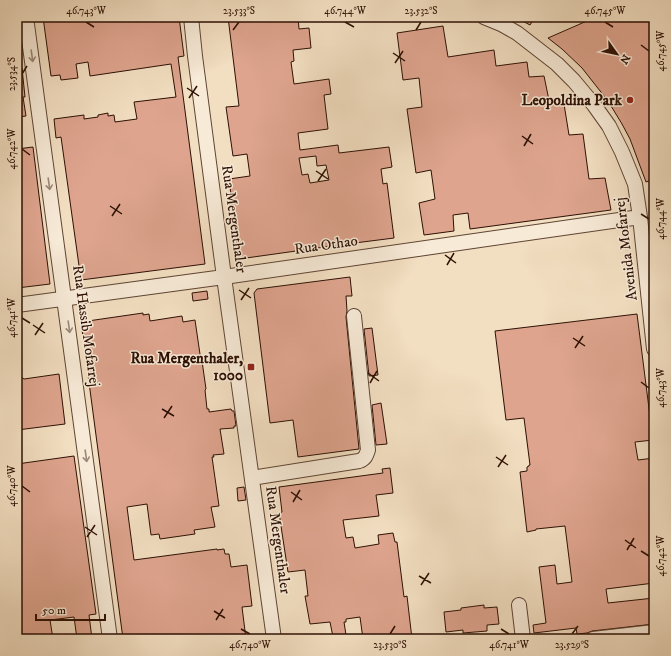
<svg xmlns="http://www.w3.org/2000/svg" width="671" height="656" viewBox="0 0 671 656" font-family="'IM FELL DW Pica',serif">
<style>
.building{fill:#dea48e;stroke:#2d1004;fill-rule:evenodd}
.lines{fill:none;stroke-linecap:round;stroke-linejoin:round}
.minor-casing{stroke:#5e4433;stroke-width:16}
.minor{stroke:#f7ead7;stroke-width:14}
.oneway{stroke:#9c8878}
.ticks{fill:none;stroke:#2d1004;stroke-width:1.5}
.poi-dot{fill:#8f2418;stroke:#f7ead7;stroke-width:1.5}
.labels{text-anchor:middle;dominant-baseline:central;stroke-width:3;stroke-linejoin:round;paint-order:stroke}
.poi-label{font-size:15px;font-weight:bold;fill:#2d1004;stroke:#f7ead7;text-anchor:end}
.street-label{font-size:15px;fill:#2d1004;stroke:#f7ead7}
.neatline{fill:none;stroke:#2d1004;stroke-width:1.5}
.ticks-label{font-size:10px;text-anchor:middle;fill:#2d1004}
</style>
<rect width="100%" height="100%" fill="#f2dec1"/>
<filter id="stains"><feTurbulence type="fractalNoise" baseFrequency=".005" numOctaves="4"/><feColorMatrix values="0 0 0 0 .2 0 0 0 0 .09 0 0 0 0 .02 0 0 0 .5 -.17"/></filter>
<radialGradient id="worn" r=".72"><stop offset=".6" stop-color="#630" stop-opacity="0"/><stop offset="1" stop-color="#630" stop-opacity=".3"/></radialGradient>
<path class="building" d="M43 17H179L184 56 178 57 205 264 81 280 61 137 56 138 54 119 84 115V119L98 117V115L108 113V116L114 115 115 122 137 119 134 102 176 97 171 64 90 76 88 62 76 64 78 78 61 80 60 75 51 76Z
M228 17H298L299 29 309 28 311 48 293 50 294 61 291 62 294 84 329 79 331 94 324 95 328 129 298 133 300 150 338 145 339 153 389 147 392 167 381 169 383 184 387 183 394 238 339 245 239 259 229 179 250 176 247 154 233 156 226 107 239 106ZM316 156 317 166 326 165 329 180 310 183 308 174 302 175 299 158Z
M515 17H535L530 25Z
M596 17H654V179L646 182 630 139 622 124 608 101 582 68 562 49 548 38Z
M443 26 448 57 494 50 496 66 527 62 529 77 544 76 550 105 564 104 569 135 583 134 589 179 605 178 611 210 470 229 468 213 453 215 454 231 424 235 419 203 435 199 431 170 416 173 407 109 422 107 419 78 403 80 397 33Z
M17 68H22L25 97H23L26 116 17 117Z
M33 147 50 284 17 288V149Z
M350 277 352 296H346L347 311 346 317 359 449 298 457 293 420 270 423 254 293 257 289Z
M207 291 208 299 193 301 192 293Z
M143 313V315L149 314 150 321 182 316 183 322 195 320 201 361H202L206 389 205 390 207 409H209V412L231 409 232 411H234L236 426H234V428L220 429 224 454 213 455 214 457H212L219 506 211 507 215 527 194 530 195 534 160 539 159 534 151 535 147 504 127 507 134 560 217 549V550L224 549 225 554H229L231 567 247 565 252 606 242 607 246 639H123L81 322Z
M637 314 653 440 635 442 638 460 654 458V514H650L653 542H654V583L606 589 608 603 654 598V624L592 631 587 633 577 634 576 628 534 633 533 625 546 623 539 567 555 565 557 584 572 582 565 526 536 529V530L527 532 520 472 527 471V467L529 466V465H530L524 418 506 420 495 331Z
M372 328 378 375 369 376 364 329Z
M17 374 24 379 59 374 65 424 17 430Z
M381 403 387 444 376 445 372 405Z
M74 456 96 614 89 615 92 639H77L74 617 50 620 53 639H17V464Z
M390 468 393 493 376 495 379 516 343 520 346 538 353 537 355 548 379 544 378 535 393 533 395 542H397L404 597 407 596 412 639H363L360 617 346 619V622H344L346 635 333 637 330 622 310 624 305 596H308L305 570 288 572 279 513 282 512 279 487 383 473 382 469Z
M244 487 246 500 238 501 237 488Z
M484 605V608L497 607 499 624 487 625V631L463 633V630L446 632 444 612 461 610V608Z"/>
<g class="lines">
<g class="minor-casing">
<path id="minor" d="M26 17 110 639
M191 17 195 56 224 277 274 639
M484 17 501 24 517 33 557 64 574 81 594 105 609 126 622 152 635 184 640 217 654 349
M17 305 224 277 640 217
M252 478 359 461C365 459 366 456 368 450L354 316
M519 605 523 639
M593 639 654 632"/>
</g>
<use href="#minor" class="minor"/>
</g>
<defs><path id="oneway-shaft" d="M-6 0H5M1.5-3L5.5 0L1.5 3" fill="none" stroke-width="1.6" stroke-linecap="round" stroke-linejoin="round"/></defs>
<g class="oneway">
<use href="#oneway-shaft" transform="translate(32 56) rotate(82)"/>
<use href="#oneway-shaft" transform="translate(49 184) rotate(82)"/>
<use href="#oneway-shaft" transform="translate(69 327) rotate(82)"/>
<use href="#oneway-shaft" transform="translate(86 456) rotate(82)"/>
</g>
<path class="ticks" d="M86 22 94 27M345 22 354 27M605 22 613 27M233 30 239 22M416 30 421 22M641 45 649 51M393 53 405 61M395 63 403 51M22 74 27 66M187 88 199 96M189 98 197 86M522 136 533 144M524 146 531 134M22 149 30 155M316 171 328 179M318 181 326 169M110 206 122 214M641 214 649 219M112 216 120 204M445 255 456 263M447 265 454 253M239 290 251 298M241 300 249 288M22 318 30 323M33 325 45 333M35 335 43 323M573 338 585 346M575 348 583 336M368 373 379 381M641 382 649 388M370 383 377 371M162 409 174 416M164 418 172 406M496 457 508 465M498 467 506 455M22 486 30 492M291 492 302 500M293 502 300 490M85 527 97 535M87 537 95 525M625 540 636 548M627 550 634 538M641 551 649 556M419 576 431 583M421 585 429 573M214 611 225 618M216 620 223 609M241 629 250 634M501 629 509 634M390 634 395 626M572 634 578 626"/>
<g class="poi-dot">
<circle cx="630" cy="100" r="4"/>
<rect x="247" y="363" width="8" height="8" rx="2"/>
</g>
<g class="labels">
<g class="poi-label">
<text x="622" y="100">Leopoldina Park</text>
<text x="243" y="358">Rua Mergenthaler,<tspan x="243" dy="17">1000</tspan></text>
</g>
<g class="street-label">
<text transform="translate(234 219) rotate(82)">Rua Mergenthaler</text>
<text transform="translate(326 245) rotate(-8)">Rua Othao</text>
<text transform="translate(626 249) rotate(-97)">Avenida Mofarrej</text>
<text transform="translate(86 326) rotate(82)">Rua Hassib Mofarrej</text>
<text transform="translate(278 540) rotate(82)">Rua Mergenthaler</text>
</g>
</g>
<rect width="671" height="656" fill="none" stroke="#f2dec1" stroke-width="44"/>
<g transform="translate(617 54) rotate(123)" stroke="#f7ead7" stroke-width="3" paint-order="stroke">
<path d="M0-3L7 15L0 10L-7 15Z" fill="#2d1004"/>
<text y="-6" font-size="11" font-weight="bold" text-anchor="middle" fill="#2d1004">N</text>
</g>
<path d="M36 614v6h69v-6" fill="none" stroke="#2d1004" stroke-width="2"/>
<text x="42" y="614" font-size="12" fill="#2d1004" stroke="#f7ead7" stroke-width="3" paint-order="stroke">50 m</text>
<rect x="22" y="22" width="627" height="612" class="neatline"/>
<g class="ticks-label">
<text x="86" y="14">46.743°W</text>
<text x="239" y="14">23.533°S</text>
<text x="345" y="14">46.744°W</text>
<text x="421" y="14">23.532°S</text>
<text x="605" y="14">46.745°W</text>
<text transform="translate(660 51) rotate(-90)" y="4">46.745°W</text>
<text transform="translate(11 74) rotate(-90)" y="4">23.534°S</text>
<text transform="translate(11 149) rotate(-90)" y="4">46.742°W</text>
<text transform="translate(660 219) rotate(-90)" y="4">46.744°W</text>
<text transform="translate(11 318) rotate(-90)" y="4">46.741°W</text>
<text transform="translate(660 388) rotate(-90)" y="4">46.743°W</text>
<text transform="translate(11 486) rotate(-90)" y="4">46.740°W</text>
<text transform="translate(660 556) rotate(-90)" y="4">46.742°W</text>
<text x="250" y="648">46.740°W</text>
<text x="390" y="648">23.530°S</text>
<text x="509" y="648">46.741°W</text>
<text x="572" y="648">23.529°S</text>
</g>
<rect width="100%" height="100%" filter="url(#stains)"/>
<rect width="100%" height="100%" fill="url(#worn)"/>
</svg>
